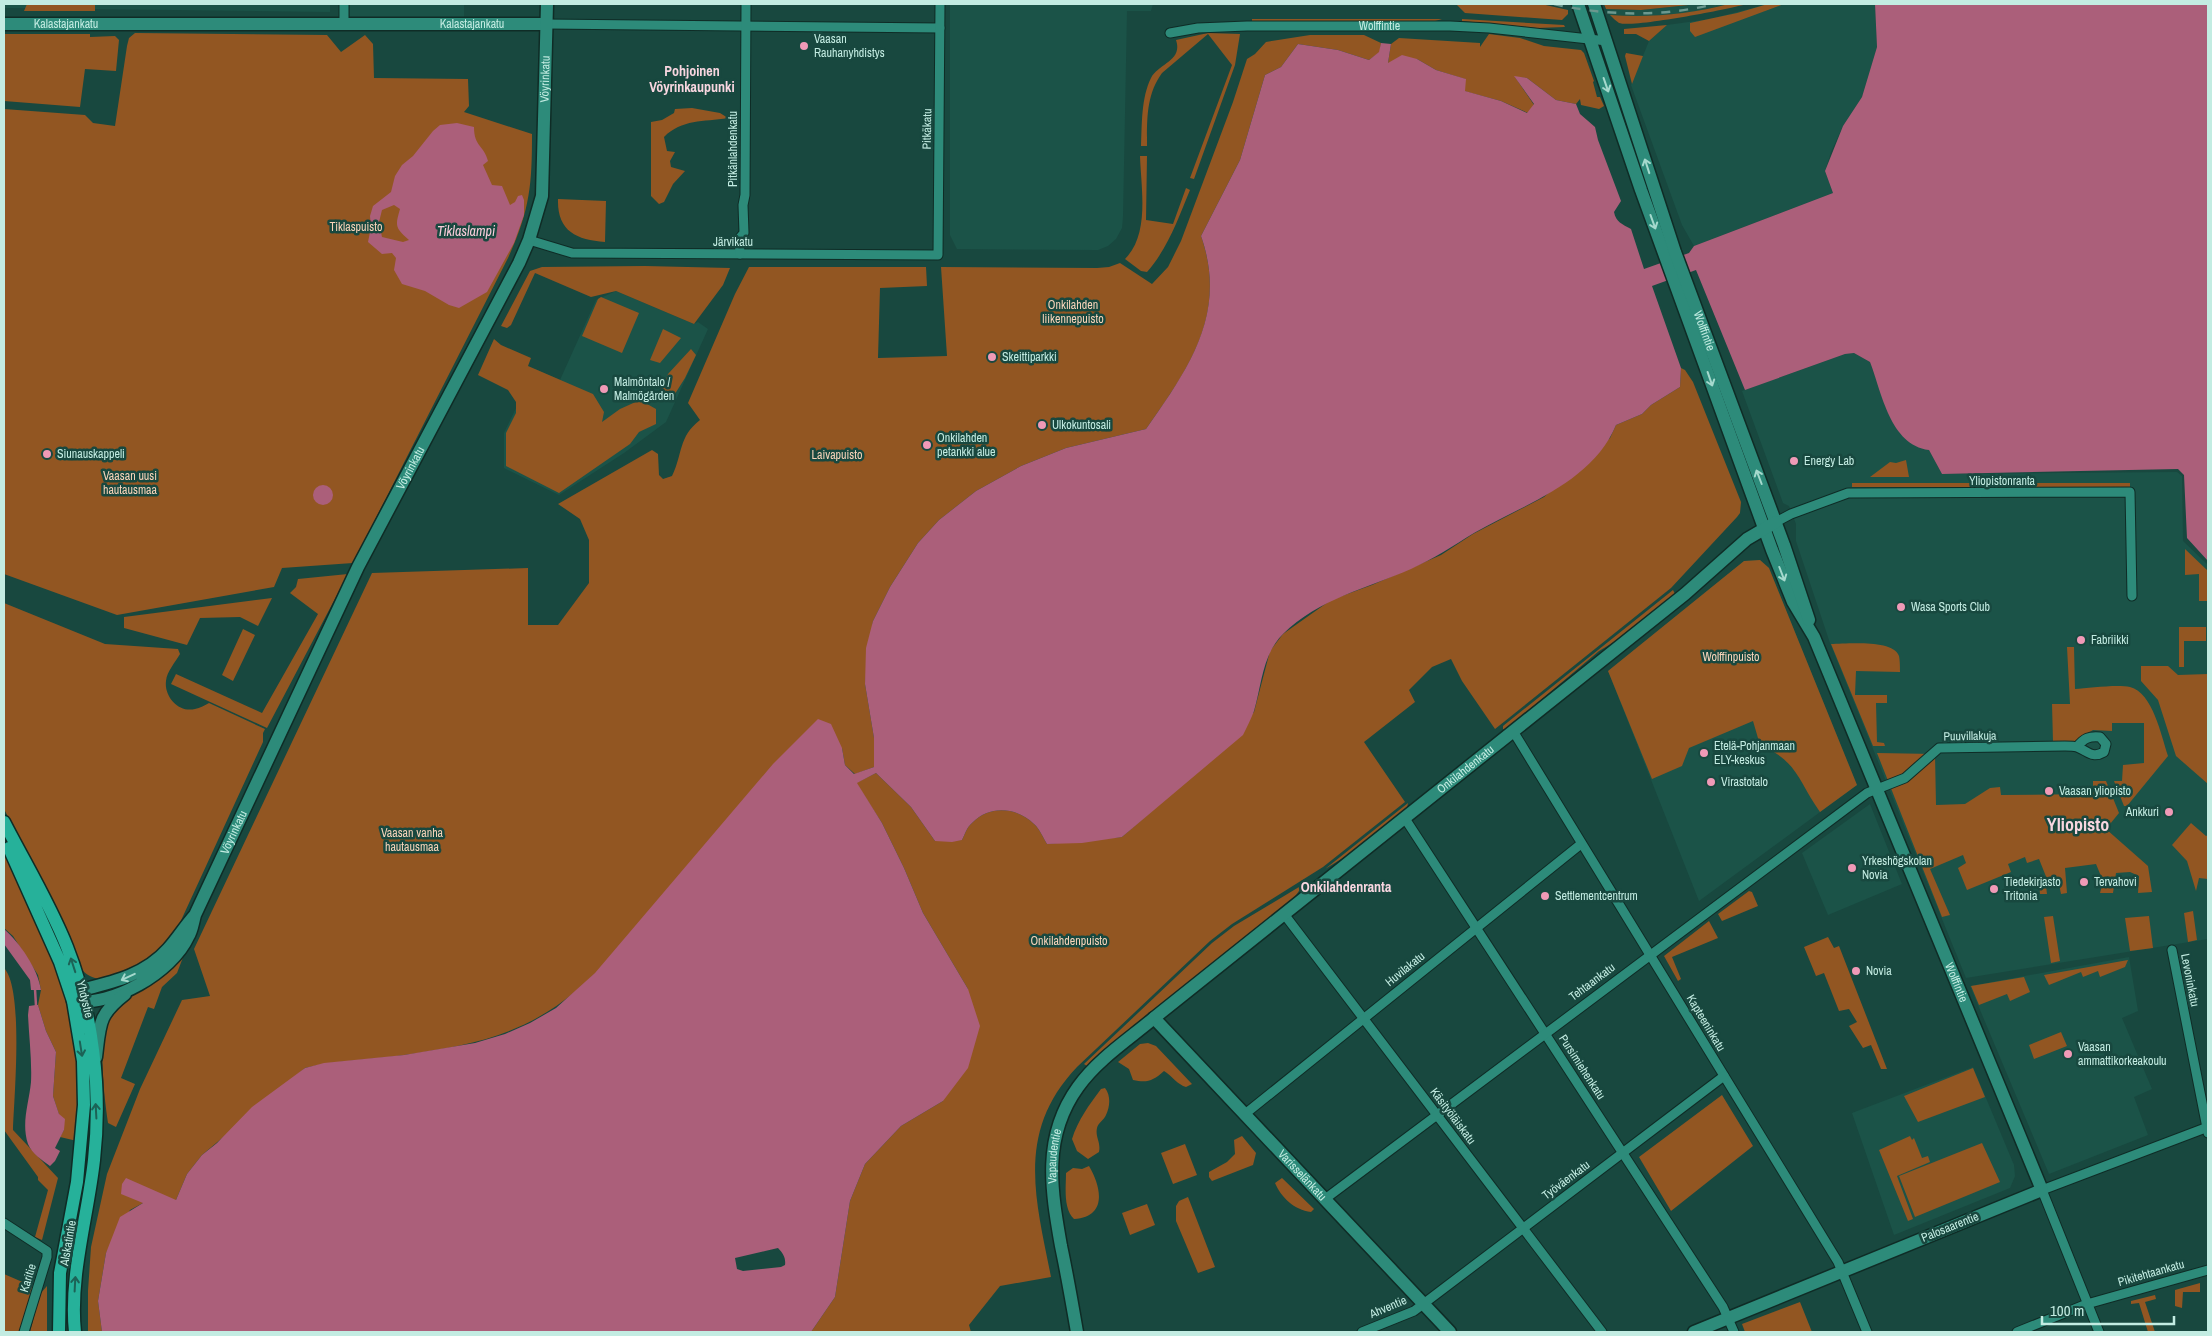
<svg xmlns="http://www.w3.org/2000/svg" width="2212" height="1336" viewBox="0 0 2212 1336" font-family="'Archivo Narrow',sans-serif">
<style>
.built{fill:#1b5348}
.green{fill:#925622}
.water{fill:#ab5f7a;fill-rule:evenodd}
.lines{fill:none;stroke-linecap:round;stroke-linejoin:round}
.stream{stroke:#ab5f7a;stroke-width:2.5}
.street-casing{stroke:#0f2c26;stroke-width:11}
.secondary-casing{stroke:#0f2c26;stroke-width:15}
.primary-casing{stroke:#0f2c26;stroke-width:15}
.street{stroke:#2d8b7a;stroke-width:9}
.secondary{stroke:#2d8b7a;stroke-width:12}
.primary{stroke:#26b19a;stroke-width:12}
.rail{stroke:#6b988e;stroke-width:2.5;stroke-dasharray:9 9;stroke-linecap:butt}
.oneway{stroke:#a5d9cd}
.oneway2{stroke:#1c6256}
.poi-dot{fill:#f09ab7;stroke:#18483f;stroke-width:2}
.labels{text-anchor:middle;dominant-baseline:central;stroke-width:5;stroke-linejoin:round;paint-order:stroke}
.street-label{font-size:12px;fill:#c3ece2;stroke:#18483f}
.poi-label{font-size:12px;fill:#c3ece2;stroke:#18483f;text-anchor:start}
.park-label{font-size:12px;fill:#f8d4ba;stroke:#18483f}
.neighbourhood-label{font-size:14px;font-weight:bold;fill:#f8d6e0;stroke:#18483f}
.water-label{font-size:14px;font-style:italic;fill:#f9ccda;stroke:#18483f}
.district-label{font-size:18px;font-weight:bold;fill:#f8d6e0;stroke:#18483f}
</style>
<rect width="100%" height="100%" fill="#18483f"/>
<path class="built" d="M4 4H330V12L4 8Z
M350 4H464V21L350 20Z
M950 4H1153L1151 11H1127L1123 216 1122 228 1116 239 1108 246 1098 250 957 249 950 235Z
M1698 4H1729L1689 13 1642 17 1610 15 1606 9 1641 10Z
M1768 4H1875L1877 47 1862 97 1843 126 1831 152 1825 171 1833 193 1694 246 1682 225 1631 85 1649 41 1667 25 1710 19Z
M616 291 694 324 698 322 708 329 666 422 624 453 559 495 504 468V433L535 369 560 380 596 300Z
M1854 353 1870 362 1874 374 1929 450 1942 474 2177 472 2182 476 2183 541 2208 565V939L1966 978 1830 643 1796 541V524L1789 506 1783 503 1742 391 1845 354Z
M1760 560 1769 568 1857 785 1699 901 1608 671 1744 561Z
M1870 804 1902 884 1828 915 1802 853Z
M2129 957 2138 1011 2122 1018 2152 1089 2134 1097 2148 1135 2049 1174 1970 986Z
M1973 1067 2014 1165 2015 1176 2010 1188 1894 1235 1852 1113Z"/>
<path class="green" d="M27 4H95V11H24Z
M1456 4H1541L1568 10V14L1562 20 1465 13Z
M1604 4H1698L1641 10 1606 9Z
M1729 4H1747C1729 9 1633 28 1619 23 1616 21 1613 18 1610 15 1650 18 1690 14 1729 4Z
M1768 4H1784L1695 37 1690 31V23L1737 13Z
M1252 19H1442L1432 22 1252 21Z
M1462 19 1564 25 1565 27 1537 28 1462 21Z
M1667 25 1649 41 1636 34H1624V29Z
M135 33 327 35 341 52 365 35 373 44 374 78 468 79 469 106 464 112 532 134C532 185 530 210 508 258L353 563 282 568 274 587 117 615 4 574V109L85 115 93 123 115 126 127 46 129 38Z
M1208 33 1240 34 1235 65 1194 179 1190 178 1232 65 1208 34 1162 73C1146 95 1147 120 1147 146H1141C1142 125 1141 98 1151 78 1159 63 1183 61 1176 40Z
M4 34H90V37L115 36 119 40 116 71 85 69 80 107 4 101Z
M1489 34 1520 38 1544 46 1581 50 1584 53 1594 81 1593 82 1597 97H1600L1604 106 1599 109 1581 105 1580 99 1576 104 1556 100 1527 78 1515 77 1534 105 1528 113 1501 101 1464 91 1465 79 1436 70 1417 59 1388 63 1391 44 1399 38 1480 43V47Z
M1310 35H1364L1381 43 1380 52 1369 60 1338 50 1298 44 1281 67 1265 75 1240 160 1201 236C1228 314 1189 368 1146 429L1066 448 1021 466 976 491 939 520 918 543 890 587 873 621 865 684 874 738V767L855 774 845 765 842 748 576 991C522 1036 471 1045 404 1055 371 1060 337 1060 305 1068L202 1155 187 1174 176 1200 143 1203 130 1210 106 1253 98 1301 102 1332H88V1291L91 1247 107 1174 140 1089 182 1000 210 996 194 949 372 573 528 568V625H558L589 583V540L580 519 558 504 652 450 658 454 659 475 663 479 672 476C683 454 678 437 700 420L688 403 735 294 749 267H926L927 286 880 288 878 358 947 356 941 267 1097 268 1109 267 1120 263 1152 284 1168 267 1181 241 1233 102 1247 59 1255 54 1266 42Z
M1626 53 1643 56 1632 84 1625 56Z
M692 108 720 113 728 118C703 122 682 119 664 137L667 151 675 152 670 161 671 167 685 171 673 184 664 202 659 204 651 196V122L662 120 674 113 675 109Z
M1140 156H1147L1146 220 1173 224 1186 188 1190 190C1178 219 1168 248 1147 272L1141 271 1125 259C1150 234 1141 188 1140 156Z
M558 199 606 201 605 242C576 240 557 231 558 199Z
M645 266 730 268 723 285 694 324 616 291 591 297 535 273 511 325 507 328 501 326 530 271 542 267Z
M601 297 639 313 622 353 582 336 598 299Z
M663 329 681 338 660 363 650 360Z
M494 339 501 345 531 358 528 366 593 394 604 412 602 422 620 409 640 400 656 409V424L639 432 630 444 559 493 506 466V433L516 413V402L508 390 478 375Z
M691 349 696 355 685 378 673 397 662 390 668 374Z
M1681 368 1685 370 1693 382 1741 502 1740 513 1737 517 1671 588 1495 729 1462 681 1451 659 1432 667 1409 690 1415 702 1364 742 1405 802 1323 867 1232 924 1210 941 1077 1067C1015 1132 1036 1200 1051 1277L1000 1286 969 1325 971 1332H811L835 1297 850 1201 865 1164 901 1126 943 1101 968 989 923 913 904 868 882 823 856 783 876 773 911 807 935 841 962 840C965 834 967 827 972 823 990 805 1016 807 1034 824 1040 829 1043 838 1047 844L1122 837 1201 768 1254 712 1270 651 1283 634 1331 600 1372 585 1441 555 1473 534 1544 497 1610 438 1616 425 1642 414 1651 405 1680 387Z
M1906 460 1909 477H1870L1890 462 1896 463Z
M1852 483H2130V487H1852Z
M2185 549 2207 570V601H2199V574L2185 575Z
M1760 560 1769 568 1857 785 1820 812C1798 781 1798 761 1760 745L1753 721 1689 748 1682 766 1652 779 1608 671 1744 561Z
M348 574 267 728 171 684 176 674 262 713 318 614 290 593 296 587 298 579Z
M1673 590 1675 594 1619 639 1599 651 1505 730 1503 729V726Z
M272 598 258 626 240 617 200 618 187 645 124 628V617Z
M4 603 105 644 178 649 180 654C175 663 167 671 166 681 164 697 179 713 195 709 200 708 205 705 209 703L265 729 263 733V742L178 927C162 952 110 999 82 970L41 882 4 809Z
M2179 627H2206V641H2184V667H2179Z
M243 629 255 635 233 681 222 675Z
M1831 644C1846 644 1893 639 1899 656 1900 661 1900 668 1900 672L1856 671 1855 695H1887V703H1876L1877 742 1884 743 1885 746H1873Z
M2067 647H2074L2075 689C2088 688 2118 684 2130 687 2153 693 2161 735 2168 756L2127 806H2124L2114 781H2122L2123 765 2144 763V723H2112V731L2093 730 2075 741 2053 742 2052 704H2070Z
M2141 666H2168L2178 675 2208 674V784L2176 756 2158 700 2141 681Z
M1877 753 1935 754 1936 805 1965 804 1990 788 2000 787 2001 795 2093 794V781H2106L2119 813 2106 829 2148 866 2152 892 2138 893 2139 876 2130 872 2116 873 2113 893H2100L2103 881 2096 864 2065 868 2067 893 2061 894 2059 884 2046 886 2047 894H2040L2039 883 2047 879 2039 859 2027 863 2025 857 2008 864 2011 872 1967 890 1958 868 1966 863 1963 855 1930 869 1950 915 1942 917Z
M1408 803 1407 808 1351 853 1325 869Z
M2191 823 2206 836 2208 835V879L2199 878 2196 891 2187 861 2172 845Z
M4 851C21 889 40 928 55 967 76 1021 82 1084 77 1141L60 1137 64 1130 53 1096 56 1052 46 1031 38 1005 41 990 38 975 13 936 4 928Z
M1299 887 1301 888 1294 898 1087 1066 1084 1064 1212 943 1234 926Z
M1749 891 1752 892 1758 906 1722 921 1718 914Z
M2193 911 2197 940 2188 942 2184 913Z
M2053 916 2060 961 2051 963 2044 917Z
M2149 916 2153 948 2130 951 2125 918Z
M1709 921 1718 938 1672 957 1681 979 1678 981 1664 956Z
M1828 937 1834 948 1839 946 1887 1069H1881L1871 1045 1863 1048 1849 1026 1857 1022 1849 1009 1839 1011 1824 973 1816 976 1804 947Z
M187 947 177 973 162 987 154 1009 148 1007 121 1078 135 1084 116 1127 108 1123C104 1095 97 1041 110 1016 118 1001 138 992 151 982 164 971 175 959 187 947Z
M2128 960 2125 967 2100 977 2098 971 2083 977 2081 972 2049 985 2044 975Z
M4 968C24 989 14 1098 13 1130L58 1178 42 1240 35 1237 48 1190 38 1180V1177L4 1130Z
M2024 977 2030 992 2010 1001 2007 994 1979 1005 1971 986Z
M2061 1032 2067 1046 2034 1059 2029 1045Z
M1148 1043 1156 1046 1192 1084 1186 1087C1178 1085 1172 1076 1164 1071 1153 1081 1147 1083 1133 1080L1129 1069 1118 1062 1140 1044Z
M1973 1068 1985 1097 1918 1122 1904 1096Z
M1105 1088C1111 1096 1110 1106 1106 1115 1104 1120 1098 1123 1097 1128 1095 1137 1101 1142 1099 1152L1088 1159 1077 1151 1072 1139C1078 1120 1089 1105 1101 1089Z
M1722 1095 1753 1146 1671 1211 1639 1157Z
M1242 1136 1256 1153 1253 1165 1212 1181 1209 1177V1172L1227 1162 1235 1154 1234 1140Z
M1910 1136 1912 1140 1914 1138 1922 1158 1928 1156 1930 1162 1897 1176 1913 1219 1908 1221 1879 1150Z
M1982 1143 2000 1182 1915 1217 1899 1176Z
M1185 1144 1197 1175 1173 1184 1161 1153Z
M1089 1166C1102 1188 1107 1217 1074 1219 1063 1208 1066 1188 1066 1173L1073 1168 1082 1169Z
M1282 1178 1314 1209 1311 1212C1294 1210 1281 1197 1275 1183Z
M1188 1197 1215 1267 1198 1273 1176 1221V1206L1179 1201Z
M1147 1204 1155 1225 1130 1235 1122 1213Z
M4 1274 34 1287 19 1332H4Z
M2200 1283V1292H2183L2182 1308 2175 1306V1290Z
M47 1286V1332H30L40 1294Z
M2155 1295 2156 1299 2145 1302 2155 1332H2148L2139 1303 2131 1304V1301Z
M1800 1302 1812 1332H1745L1742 1324Z"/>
<path class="water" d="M1875 4H2208V561L2187 538 2184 475 2178 469 1942 474 1929 450C1890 445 1882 393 1870 362L1854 353 1845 354 1745 390 1696 270 1652 286 1681 368 1680 387 1651 405 1642 414 1616 425C1592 483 1524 504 1474 533 1453 546 1433 559 1411 569 1368 588 1318 599 1283 634 1262 655 1262 684 1254 711 1251 719 1247 727 1243 735L1122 837 1082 843 1047 844C1043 838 1040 829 1034 824 1016 807 990 805 972 823 967 827 965 834 962 840L952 842 935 841 911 807 876 773 857 783 882 823 904 868 923 913 968 989 980 1026 968 1068 943 1101 901 1126 865 1164 850 1201 835 1297 811 1332H102L98 1301 106 1253 120 1217 143 1203 121 1194 122 1184 126 1178 176 1200 187 1174 202 1155 217 1143 252 1107 305 1068 324 1063 404 1055 475 1043 505 1034 530 1023 556 1008 595 973 773 764 818 719 831 724 842 748 845 765 854 774 874 767V738L865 684 866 648 873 621 890 587 918 543 939 520 976 491 1021 466 1066 448 1146 429C1189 368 1228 313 1201 236L1240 160 1265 75 1281 67 1298 44 1338 50 1369 60 1379 52 1381 43 1391 44 1388 63 1402 55 1417 59 1436 70 1466 79 1465 91 1501 101 1527 113 1534 104 1514 76 1527 78 1556 100 1576 104 1580 114 1595 127 1598 140 1621 201 1614 212C1616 222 1622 224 1631 229L1644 269 1689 253 1694 246 1833 193 1825 171 1843 126 1862 97 1877 47ZM778 1248C783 1253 786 1258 785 1265L781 1267 743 1271 737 1269 735 1258Z
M457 123 474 127C474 147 484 145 488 161L483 165 492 185 502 186 510 205 515 202 518 196 522 195 524 200V215L514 243 487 292 459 308 449 305 425 291 402 284 394 270 396 258 392 253 382 254 368 242 371 227 370 216 373 206 391 192 395 176 402 165 413 156 433 131 440 125ZM394 205 400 209C395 226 395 228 409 240L403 242 382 237 379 222 382 210Z
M313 495a10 10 0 1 1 20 0a10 10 0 1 1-20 0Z
M4 929C20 943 38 969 41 990H31L30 980 4 944Z
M36 1005H38L46 1031 56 1052 53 1096 59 1114 65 1119 64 1130 55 1148 60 1151 55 1161 50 1166C42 1160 32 1154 28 1144 21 1123 29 1103 31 1082 32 1060 29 1037 28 1015L29 1006Z"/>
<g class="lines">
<path class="stream" d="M35 989 36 1006"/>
<g class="street-casing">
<g id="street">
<path d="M546 24 940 28"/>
<path d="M344 25V4"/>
<path id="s1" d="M1170 33 1198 28 1247 26H1450L1489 28 1607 41"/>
<path d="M529 240 572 253 938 255 940 4"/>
<path d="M740 254 739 239 744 233 743 205 745 195 746 4"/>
<path d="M1776 522 1791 514 1848 493 2130 492 2132 596"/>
<path d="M1513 731 1838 1262 1867 1332"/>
<path d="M1404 817 1723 1307 1734 1332"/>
<path d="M1284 914 1602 1332"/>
<path d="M2172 950 2208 1133"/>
<path d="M1245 1114 1581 844"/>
<path d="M1325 1199 1867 793 1905 778 1939 748 2065 746C2068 746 2074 746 2077 747 2088 751 2092 759 2104 752L2106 744 2100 737C2089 736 2084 738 2077 747"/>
<path d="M4 1223 47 1251V1257L24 1332"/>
<path d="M1362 1332 1414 1311 1724 1076"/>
<path d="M2017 1332 2087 1304 2208 1270"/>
<path d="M2099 1332 2042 1190 2208 1127"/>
</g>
</g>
<g class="secondary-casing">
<g id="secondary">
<path id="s2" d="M1578 4 1641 190 1772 550 1793 602 1814 637 2042 1190 1694 1332"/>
<path id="s3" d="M1594 4 1675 252 1784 545 1809 620"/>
<path id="s4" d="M4 24H546"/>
<path id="s5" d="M195 915C185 926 178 938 168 949 145 975 113 982 81 990L75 993 73 1001C112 1007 172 972 188 937 192 931 193 922 195 915L358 567 519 263 529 240 542 196 547 4"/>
<path id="s6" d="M1154 1018 1450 1332"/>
<path d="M96 1057C100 1024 98 1015 125 994"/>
<path id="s7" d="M1077 1332C1072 1303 1067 1274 1061 1246 1051 1189 1042 1137 1078 1087 1097 1060 1129 1039 1154 1018L1685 594 1747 539 1776 522"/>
</g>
</g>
<g class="primary-casing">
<path id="primary" d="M4 822C25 863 50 904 67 947 93 1013 102 1089 94 1160 88 1215 69 1277 75 1332
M9 848 60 962 73 1001 83 1061 84 1105 77 1182 60 1273 59 1332"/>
</g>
<use href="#street" class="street"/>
<use href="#secondary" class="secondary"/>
<use href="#primary" class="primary"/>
<path class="rail" d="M1554 4C1606 16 1662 17 1715 4"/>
</g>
<defs><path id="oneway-shaft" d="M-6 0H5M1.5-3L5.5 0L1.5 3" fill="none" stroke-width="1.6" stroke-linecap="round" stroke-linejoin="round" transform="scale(1.25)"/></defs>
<g class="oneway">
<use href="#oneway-shaft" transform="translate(1606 85) rotate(71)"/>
<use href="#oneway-shaft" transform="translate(1647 166) rotate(-108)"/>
<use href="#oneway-shaft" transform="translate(1653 222) rotate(70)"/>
<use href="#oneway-shaft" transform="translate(1710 379) rotate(71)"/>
<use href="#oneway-shaft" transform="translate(1759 477) rotate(-111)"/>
<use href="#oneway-shaft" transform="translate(1782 574) rotate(69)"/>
<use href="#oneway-shaft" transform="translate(128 977) rotate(155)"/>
</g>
<g class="oneway2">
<use href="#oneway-shaft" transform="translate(73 965) rotate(-108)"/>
<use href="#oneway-shaft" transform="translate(81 1049) rotate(81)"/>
<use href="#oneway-shaft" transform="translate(96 1111) rotate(-93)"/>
<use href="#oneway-shaft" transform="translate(75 1284) rotate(-87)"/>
</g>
<g class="poi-dot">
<circle cx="804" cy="46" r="5"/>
<circle cx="992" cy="357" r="5"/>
<circle cx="604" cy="389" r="5"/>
<circle cx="1042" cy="425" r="5"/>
<circle cx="927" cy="445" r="5"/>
<circle cx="47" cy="454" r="5"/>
<circle cx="1794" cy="461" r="5"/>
<circle cx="1901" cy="607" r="5"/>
<circle cx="2081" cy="640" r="5"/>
<circle cx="1704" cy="753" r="5"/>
<circle cx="1711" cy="782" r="5"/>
<circle cx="2049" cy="791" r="5"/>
<circle cx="2169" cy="812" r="5"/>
<circle cx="1852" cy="868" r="5"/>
<circle cx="2084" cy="882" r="5"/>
<circle cx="1994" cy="889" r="5"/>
<circle cx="1545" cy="896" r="5"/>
<circle cx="1856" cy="971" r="5"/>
<circle cx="2068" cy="1054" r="5"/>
</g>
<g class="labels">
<g class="street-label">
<text stroke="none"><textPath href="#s4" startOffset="468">Kalastajankatu</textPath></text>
<text stroke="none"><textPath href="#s4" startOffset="62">Kalastajankatu</textPath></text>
<text stroke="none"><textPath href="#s1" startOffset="210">Wolffintie</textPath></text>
<text stroke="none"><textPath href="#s5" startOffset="1234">Vöyrinkatu</textPath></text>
<text transform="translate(927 129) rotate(-89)">Pitkäkatu</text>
<text transform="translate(733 149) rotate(-90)">Pitkänlahdenkatu</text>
<text x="733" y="242">Järvikatu</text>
<text stroke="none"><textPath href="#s3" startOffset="345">Wolffintie</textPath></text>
<text stroke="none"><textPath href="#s5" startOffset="814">Vöyrinkatu</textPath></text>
<text x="2002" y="481">Yliopistonranta</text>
<text transform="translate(1970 736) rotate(-1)">Puuvillakuja</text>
<text stroke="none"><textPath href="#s7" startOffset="754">Onkilahdenkatu</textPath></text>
<text stroke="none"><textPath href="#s5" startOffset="409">Vöyrinkatu</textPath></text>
<text transform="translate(1405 969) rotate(-39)">Huvilakatu</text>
<text transform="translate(2190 980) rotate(79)">Levoninkatu</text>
<text transform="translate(1592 982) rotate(-37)">Tehtaankatu</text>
<text stroke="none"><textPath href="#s2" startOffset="1050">Wolffintie</textPath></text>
<text transform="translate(85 999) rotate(77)">Yhdystie</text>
<text transform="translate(1706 1023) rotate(59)">Kapteeninkatu</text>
<text transform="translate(1582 1067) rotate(57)">Pursimiehenkatu</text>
<text transform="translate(1453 1116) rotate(53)">Käsityöläiskatu</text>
<text stroke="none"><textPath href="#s7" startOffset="178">Vapaudentie</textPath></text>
<text stroke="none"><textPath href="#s6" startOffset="216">Varisselänkatu</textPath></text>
<text transform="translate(1566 1180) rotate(-37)">Työväenkatu</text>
<text transform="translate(1950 1227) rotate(-22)">Palosaarentie</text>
<text transform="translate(68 1243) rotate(-80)">Alskatintie</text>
<text transform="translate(2151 1273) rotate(-16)">Pikitehtaankatu</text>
<text transform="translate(28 1278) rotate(-73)">Karitie</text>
<text transform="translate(1388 1307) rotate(-23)">Ahventie</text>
</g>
<g class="poi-label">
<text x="814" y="39">Vaasan<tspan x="814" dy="14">Rauhanyhdistys</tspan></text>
<text x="1002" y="357">Skeittiparkki</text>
<text x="614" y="382">Malmöntalo /<tspan x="614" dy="14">Malmögården</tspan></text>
<text x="1052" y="425">Ulkokuntosali</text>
<text x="937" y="438">Onkilahden<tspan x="937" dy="14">petankki alue</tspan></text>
<text x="57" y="454">Siunauskappeli</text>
<text x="1804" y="461">Energy Lab</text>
<text x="1911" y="607">Wasa Sports Club</text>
<text x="2091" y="640">Fabriikki</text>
<text x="1714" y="746">Etelä-Pohjanmaan<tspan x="1714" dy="14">ELY-keskus</tspan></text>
<text x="1721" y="782">Virastotalo</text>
<text x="2059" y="791">Vaasan yliopisto</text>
<text x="2159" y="812" text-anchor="end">Ankkuri</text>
<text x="1862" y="861">Yrkeshögskolan<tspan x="1862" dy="14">Novia</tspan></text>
<text x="2004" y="882">Tiedekirjasto<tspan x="2004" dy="14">Tritonia</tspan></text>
<text x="2094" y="882">Tervahovi</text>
<text x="1555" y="896">Settlementcentrum</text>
<text x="1866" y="971">Novia</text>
<text x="2078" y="1047">Vaasan<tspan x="2078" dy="14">ammattikorkeakoulu</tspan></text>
</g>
<g class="park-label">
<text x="356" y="227">Tiklaspuisto</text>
<text x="1073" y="305">Onkilahden<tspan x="1073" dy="14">liikennepuisto</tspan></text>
<text x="837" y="455">Laivapuisto</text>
<text x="130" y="476">Vaasan uusi<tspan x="130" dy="14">hautausmaa</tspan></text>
<text x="1731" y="657">Wolffinpuisto</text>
<text x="412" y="833">Vaasan vanha<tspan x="412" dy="14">hautausmaa</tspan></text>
<text x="1069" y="941">Onkilahdenpuisto</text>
</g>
<g class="neighbourhood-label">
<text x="692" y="71">Pohjoinen<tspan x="692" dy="16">Vöyrinkaupunki</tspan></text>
<text x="1346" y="887">Onkilahdenranta</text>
</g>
<g class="water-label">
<text x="466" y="231">Tiklaslampi</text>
</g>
<g class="district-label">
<text x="2078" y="824">Yliopisto</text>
</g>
</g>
<rect width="2212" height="1336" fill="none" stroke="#c3ece2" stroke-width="10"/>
<path d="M2042 1316v8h132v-8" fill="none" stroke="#c3ece2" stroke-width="2.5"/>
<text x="2050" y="1316" font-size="15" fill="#c3ece2" stroke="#18483f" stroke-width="4" paint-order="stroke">100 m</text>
</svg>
